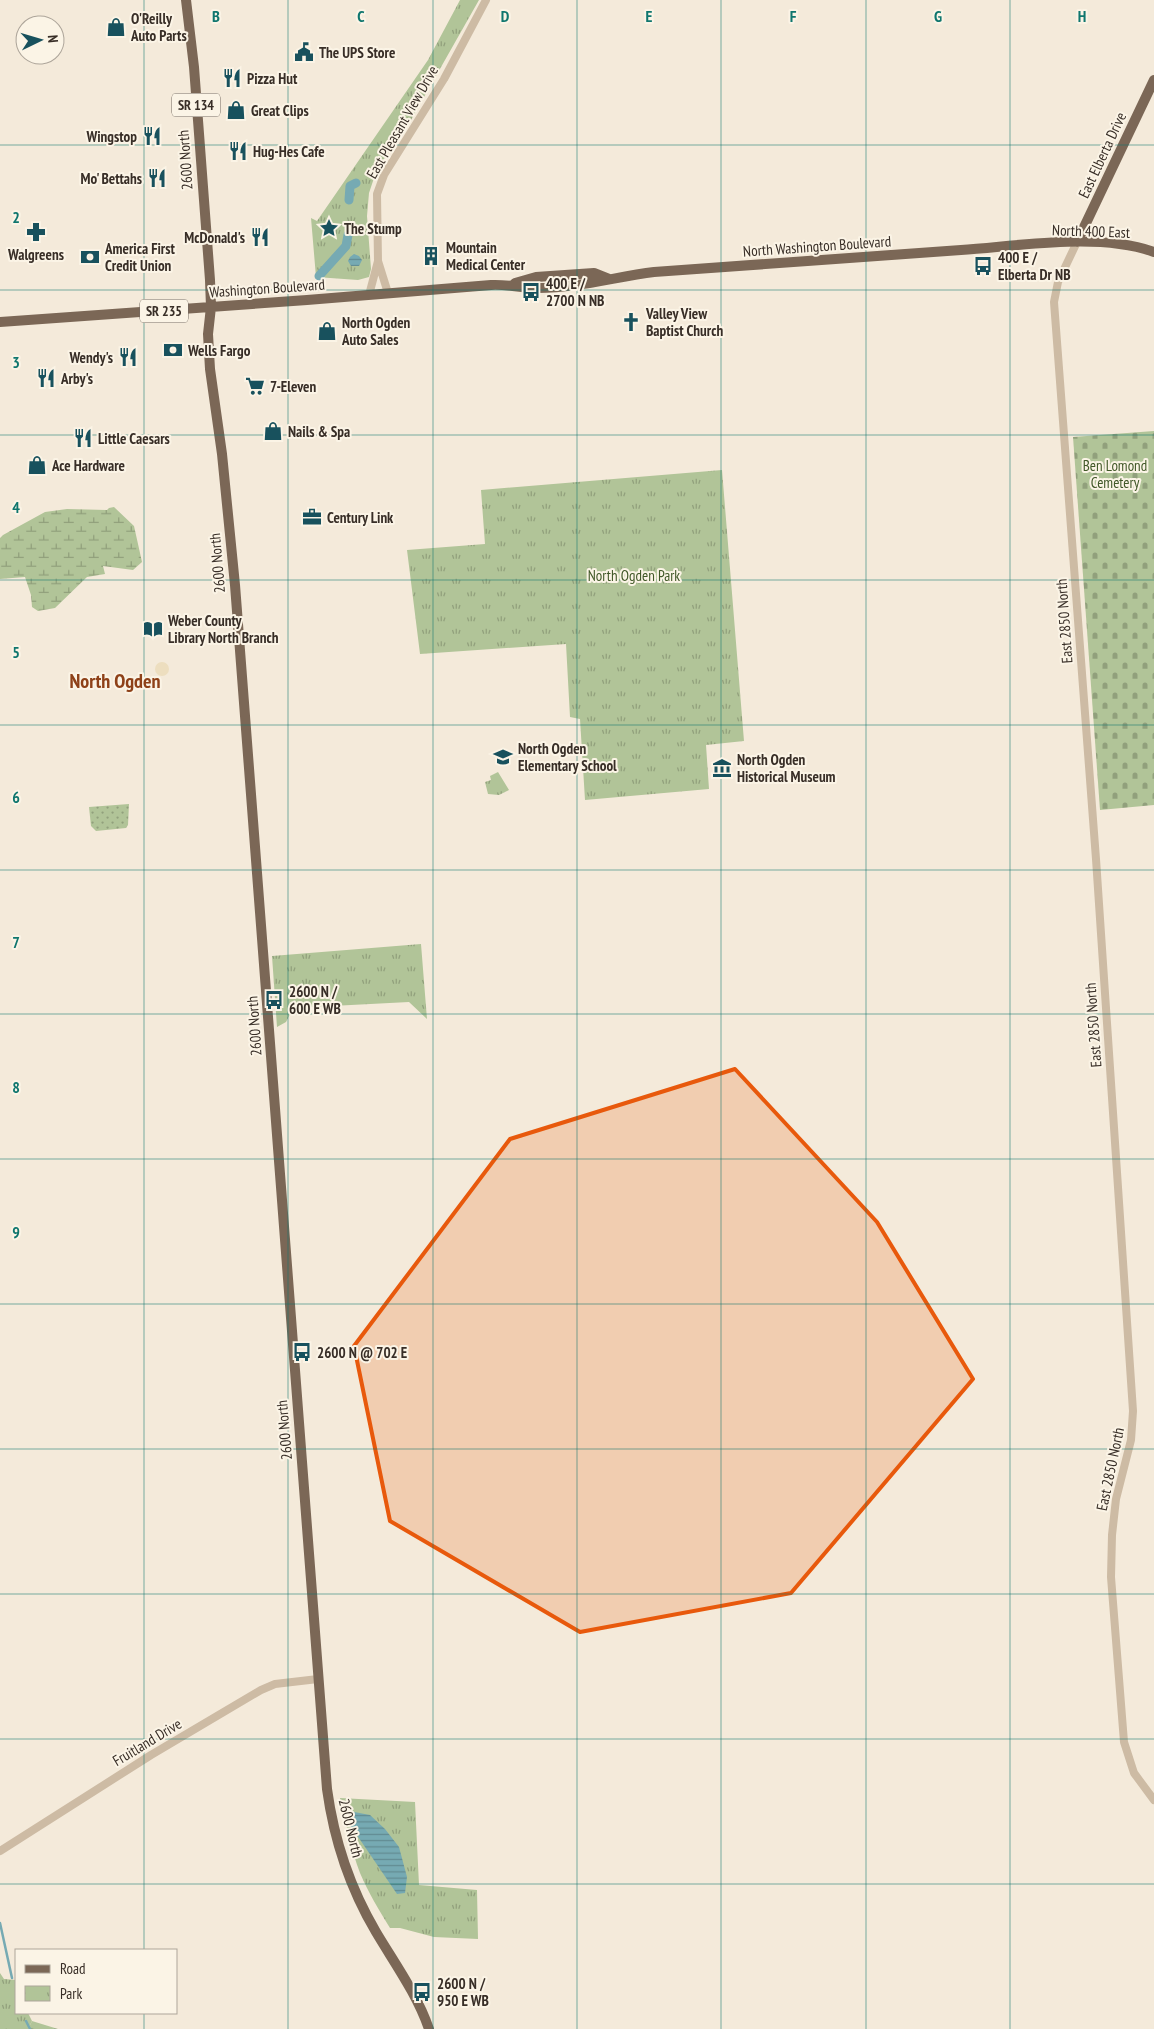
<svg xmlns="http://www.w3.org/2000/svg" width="1154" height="2029" viewBox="0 0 1154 2029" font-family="'PT Sans Narrow',sans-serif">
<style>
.forest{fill:url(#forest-crowns)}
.wetland{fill:url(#wetland-marsh)}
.cemetery{fill:url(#cemetery-stones)}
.park{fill:url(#park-tufts)}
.garden{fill:url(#garden-dots)}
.plaza{fill:#eddebf}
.water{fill:url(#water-rules)}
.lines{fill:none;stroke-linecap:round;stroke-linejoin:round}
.stream{stroke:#76aab3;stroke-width:2.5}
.canal{stroke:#76aab3;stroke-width:9}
.minor{stroke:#cdbba4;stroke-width:8}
.major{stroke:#7b6756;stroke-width:10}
.marked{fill:#e8590c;fill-opacity:0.2;stroke:#e8590c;stroke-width:4;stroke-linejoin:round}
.grid{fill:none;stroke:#0f766e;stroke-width:1;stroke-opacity:0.55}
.labels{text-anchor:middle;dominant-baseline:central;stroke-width:4;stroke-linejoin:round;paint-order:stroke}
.shield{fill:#fbf4e6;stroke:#726960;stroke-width:1}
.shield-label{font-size:14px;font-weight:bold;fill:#382e27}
.poi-label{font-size:15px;font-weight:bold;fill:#382e27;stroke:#fbf4e6;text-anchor:start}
.street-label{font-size:15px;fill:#382e27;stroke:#fbf4e6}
.park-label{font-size:15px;fill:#415828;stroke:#fbf4e6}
.district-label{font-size:20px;font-weight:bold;fill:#8e4118;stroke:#fbf4e6}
.grid-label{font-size:16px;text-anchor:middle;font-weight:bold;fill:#0f766e;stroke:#fbf4e6;stroke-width:4;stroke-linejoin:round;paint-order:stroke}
</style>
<defs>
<pattern id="forest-crowns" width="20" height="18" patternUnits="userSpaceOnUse" patternTransform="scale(1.25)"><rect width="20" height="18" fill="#b1c498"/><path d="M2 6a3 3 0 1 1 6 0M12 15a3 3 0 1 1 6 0" fill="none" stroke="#91a07c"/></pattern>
<pattern id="wetland-marsh" width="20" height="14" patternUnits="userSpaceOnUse" patternTransform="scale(1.25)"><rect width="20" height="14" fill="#b1c498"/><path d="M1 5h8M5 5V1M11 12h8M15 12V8" fill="none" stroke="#91a07c"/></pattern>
<pattern id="cemetery-stones" width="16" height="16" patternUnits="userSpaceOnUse" patternTransform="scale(1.25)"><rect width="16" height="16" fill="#b1c498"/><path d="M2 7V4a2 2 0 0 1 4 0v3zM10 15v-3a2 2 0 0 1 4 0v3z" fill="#91a07c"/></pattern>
<pattern id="park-tufts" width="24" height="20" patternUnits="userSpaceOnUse" patternTransform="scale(1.25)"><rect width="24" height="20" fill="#b1c498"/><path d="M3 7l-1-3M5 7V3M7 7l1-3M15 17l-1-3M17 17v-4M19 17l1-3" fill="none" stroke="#91a07c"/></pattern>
<pattern id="garden-dots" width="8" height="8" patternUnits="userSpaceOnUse" patternTransform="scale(1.25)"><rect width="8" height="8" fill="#b1c498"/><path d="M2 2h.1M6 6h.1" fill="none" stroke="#91a07c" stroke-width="1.8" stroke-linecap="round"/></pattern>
<pattern id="water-rules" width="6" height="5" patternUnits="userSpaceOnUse" patternTransform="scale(1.25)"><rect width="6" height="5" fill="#76aab3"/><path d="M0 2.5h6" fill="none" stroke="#628b92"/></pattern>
</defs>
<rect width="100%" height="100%" fill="#f4eada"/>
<path class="forest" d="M32 2021 58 2029H28Z"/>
<path class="wetland" d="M114 507 134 526 142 562 133 570 103 566 105 574 87 577 55 608 38 611 32 607 31 595 25 577 0 579V538L3 535 45 512 67 509 107 510 109 508Z"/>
<path class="cemetery" d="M1154 431V805L1100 810 1073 437Z"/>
<path class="park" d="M460 0H479L411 120 377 169 369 193 367 216 371 269 369 277 358 280 316 277 311 218 317 221 428 60Z
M722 470 744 741 706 745 709 789 585 800 580 719 570 717 566 644 420 654 407 550 485 544 481 490Z
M498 772 509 790 499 795 488 794 485 782 491 780 490 776Z
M421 944 427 1019 409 1002 293 1008 286 1022 277 1027 272 956Z
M340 1798 415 1802 419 1885 477 1890 478 1939 434 1937 400 1928H390C379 1910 368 1892 360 1873 351 1849 346 1823 340 1798Z
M0 1973 4 1979 16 1980V2013H28L32 2021 28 2029H0Z"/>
<path class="garden" d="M129 804 128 825 126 828 96 831 91 826 89 807Z"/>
<path class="plaza" d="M155 669a7 7 0 1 1 14 0a7 7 0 1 1-14 0Z"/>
<path class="water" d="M354 254 359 256 362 260 359 266H351L348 261 350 257Z
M349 1811 370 1815 385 1829 399 1847 407 1877 405 1893 397 1894 350 1825Z"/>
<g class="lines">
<path class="stream" d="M0 1923 12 1978
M26 2021 30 2029"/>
<path class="canal" d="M349 200 350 186 356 183
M319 276 346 246 348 235"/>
<path class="minor" d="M1077 242 1058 282 1054 302 1096 859 1133 1411 1131 1440 1116 1499 1112 1535 1111 1577 1124 1742 1134 1773 1154 1800
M378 261 388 293
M369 295 378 261 377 194 384 175 444 79 486 0
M0 1851 151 1755 261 1690 275 1684 318 1679"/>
<path class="major" d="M186 0 194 67 210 280 211 307 208 334 210 369 222 454 235 585 327 1789C334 1840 350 1888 376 1932 395 1964 417 1994 429 2029
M1077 242 1154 80
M515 283 536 277 594 273 609 279
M0 322 307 300 491 285C507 284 522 288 538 288 577 288 615 277 654 272 756 264 859 258 961 250 1020 246 1099 232 1154 252"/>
</g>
<path class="marked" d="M735 1069 877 1222 973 1379 791 1593 580 1632 390 1521 354 1346 510 1139Z"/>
<path class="grid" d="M144 0V1950M288 0V2029M433 0V2029M577 0V2029M721 0V2029M866 0V2029M1010 0V2029M0 145H1154M0 290H1154M0 435H1154M0 580H1154M0 725H1154M0 870H1154M0 1014H1154M0 1159H1154M0 1304H1154M0 1449H1154M0 1594H1154M0 1739H1154M0 1884H1154M144 2013V2029"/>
<defs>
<g id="shop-bare" transform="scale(1.5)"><path d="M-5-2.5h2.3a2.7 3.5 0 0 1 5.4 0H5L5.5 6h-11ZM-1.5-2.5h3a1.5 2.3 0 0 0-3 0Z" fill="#18515d" stroke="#fbf4e6" stroke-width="2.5" paint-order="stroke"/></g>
<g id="civic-bare" transform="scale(1.5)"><path d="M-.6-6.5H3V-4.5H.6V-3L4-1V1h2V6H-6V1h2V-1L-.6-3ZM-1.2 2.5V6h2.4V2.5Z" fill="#18515d" stroke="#fbf4e6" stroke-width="2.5" paint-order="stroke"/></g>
<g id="restaurant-bare" transform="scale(1.5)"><path d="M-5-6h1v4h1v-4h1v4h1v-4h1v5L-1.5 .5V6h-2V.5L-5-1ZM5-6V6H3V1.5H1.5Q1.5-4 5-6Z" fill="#18515d" stroke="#fbf4e6" stroke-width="2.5" paint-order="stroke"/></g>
<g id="sight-bare" transform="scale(1.5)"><path d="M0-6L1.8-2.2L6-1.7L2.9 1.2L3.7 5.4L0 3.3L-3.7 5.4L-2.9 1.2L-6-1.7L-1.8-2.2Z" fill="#18515d" stroke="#fbf4e6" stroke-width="2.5" paint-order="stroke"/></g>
<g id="pharmacy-bare" transform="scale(1.5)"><path d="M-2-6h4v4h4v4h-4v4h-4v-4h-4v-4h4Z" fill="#18515d" stroke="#fbf4e6" stroke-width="2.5" paint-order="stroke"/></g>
<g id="building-bare" transform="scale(1.5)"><path d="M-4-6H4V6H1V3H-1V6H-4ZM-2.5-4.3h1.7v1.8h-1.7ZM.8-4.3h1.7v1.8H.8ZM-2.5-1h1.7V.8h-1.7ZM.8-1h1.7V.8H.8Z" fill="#18515d" stroke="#fbf4e6" stroke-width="2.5" paint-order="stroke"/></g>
<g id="bank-bare" transform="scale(1.5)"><path d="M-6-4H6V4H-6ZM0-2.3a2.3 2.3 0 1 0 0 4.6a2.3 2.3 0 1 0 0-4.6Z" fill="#18515d" stroke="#fbf4e6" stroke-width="2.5" paint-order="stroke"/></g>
<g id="bus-bare" transform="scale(1.5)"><path d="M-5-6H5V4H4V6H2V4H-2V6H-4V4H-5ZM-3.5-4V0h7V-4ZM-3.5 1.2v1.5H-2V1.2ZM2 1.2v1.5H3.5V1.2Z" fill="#18515d" stroke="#fbf4e6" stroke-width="2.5" paint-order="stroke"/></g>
<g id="church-bare" transform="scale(1.5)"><path d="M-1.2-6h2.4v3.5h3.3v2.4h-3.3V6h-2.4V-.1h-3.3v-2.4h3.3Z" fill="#18515d" stroke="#fbf4e6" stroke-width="2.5" paint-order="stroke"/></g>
<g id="supermarket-bare" transform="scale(1.5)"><path d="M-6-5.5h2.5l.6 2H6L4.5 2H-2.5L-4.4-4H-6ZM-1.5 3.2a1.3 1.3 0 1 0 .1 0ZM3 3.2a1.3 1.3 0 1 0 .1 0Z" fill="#18515d" stroke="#fbf4e6" stroke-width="2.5" paint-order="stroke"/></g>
<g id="office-bare" transform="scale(1.5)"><path d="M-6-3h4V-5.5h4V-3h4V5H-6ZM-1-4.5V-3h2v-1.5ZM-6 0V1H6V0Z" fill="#18515d" stroke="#fbf4e6" stroke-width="2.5" paint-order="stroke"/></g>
<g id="library-bare" transform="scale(1.5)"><path d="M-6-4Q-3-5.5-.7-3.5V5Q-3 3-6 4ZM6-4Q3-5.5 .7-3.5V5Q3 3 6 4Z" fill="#18515d" stroke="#fbf4e6" stroke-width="2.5" paint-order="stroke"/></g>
<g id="school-bare" transform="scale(1.5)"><path d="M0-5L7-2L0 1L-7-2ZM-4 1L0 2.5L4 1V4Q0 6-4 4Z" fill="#18515d" stroke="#fbf4e6" stroke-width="2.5" paint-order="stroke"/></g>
<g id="museum-bare" transform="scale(1.5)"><path d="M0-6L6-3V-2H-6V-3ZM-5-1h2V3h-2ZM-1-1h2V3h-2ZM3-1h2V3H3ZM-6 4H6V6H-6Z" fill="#18515d" stroke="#fbf4e6" stroke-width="2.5" paint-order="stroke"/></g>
</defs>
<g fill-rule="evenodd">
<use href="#shop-bare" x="116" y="27"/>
<use href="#civic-bare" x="304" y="52"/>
<use href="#restaurant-bare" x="232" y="78"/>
<use href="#shop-bare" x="236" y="110"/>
<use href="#restaurant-bare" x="152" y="136"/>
<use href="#restaurant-bare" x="238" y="151"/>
<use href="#restaurant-bare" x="157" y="178"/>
<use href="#sight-bare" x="329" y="228"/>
<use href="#pharmacy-bare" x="36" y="232"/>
<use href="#restaurant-bare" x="260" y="237"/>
<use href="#building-bare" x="431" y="256"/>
<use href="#bank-bare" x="90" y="257"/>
<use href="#bus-bare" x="983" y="266"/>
<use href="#bus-bare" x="531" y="292"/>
<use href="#church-bare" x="631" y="322"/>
<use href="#shop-bare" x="327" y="331"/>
<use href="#bank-bare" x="173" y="350"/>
<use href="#restaurant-bare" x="128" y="357"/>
<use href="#restaurant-bare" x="46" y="378"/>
<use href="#supermarket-bare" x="255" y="386"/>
<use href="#shop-bare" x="273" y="431"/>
<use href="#restaurant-bare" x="83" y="438"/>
<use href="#shop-bare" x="37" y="465"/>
<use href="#office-bare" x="312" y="517"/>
<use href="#library-bare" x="153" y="629"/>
<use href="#school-bare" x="503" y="757"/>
<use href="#museum-bare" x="722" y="768"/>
<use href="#bus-bare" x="274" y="1000"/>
<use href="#bus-bare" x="302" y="1352"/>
<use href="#bus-bare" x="422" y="1992"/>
</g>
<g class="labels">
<g class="shield">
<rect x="172" y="93.5" width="48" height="23" rx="4"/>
<rect x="140" y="299.5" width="48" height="23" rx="4"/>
</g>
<g class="shield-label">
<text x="196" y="105">SR 134</text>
<text x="164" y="311">SR 235</text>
</g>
<g class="poi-label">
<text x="131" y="18">O'Reilly<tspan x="131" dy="17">Auto Parts</tspan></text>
<text x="319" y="52">The UPS Store</text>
<text x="247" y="78">Pizza Hut</text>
<text x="251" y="110">Great Clips</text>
<text x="137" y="136" text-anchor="end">Wingstop</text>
<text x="253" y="151">Hug-Hes Cafe</text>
<text x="142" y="178" text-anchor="end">Mo' Bettahs</text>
<text x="344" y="228">The Stump</text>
<text x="245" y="237" text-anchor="end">McDonald's</text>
<text x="446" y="247">Mountain<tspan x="446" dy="17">Medical Center</tspan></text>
<text x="105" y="248">America First<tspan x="105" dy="17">Credit Union</tspan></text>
<text x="36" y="254" text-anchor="middle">Walgreens</text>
<text x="998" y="257">400 E /<tspan x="998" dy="17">Elberta Dr NB</tspan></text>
<text x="546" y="283">400 E /<tspan x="546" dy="17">2700 N NB</tspan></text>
<text x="646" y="313">Valley View<tspan x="646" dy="17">Baptist Church</tspan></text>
<text x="342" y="322">North Ogden<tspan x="342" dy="17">Auto Sales</tspan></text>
<text x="188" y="350">Wells Fargo</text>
<text x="113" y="357" text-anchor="end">Wendy's</text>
<text x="61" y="378">Arby's</text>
<text x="270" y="386">7-Eleven</text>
<text x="288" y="431">Nails &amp; Spa</text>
<text x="98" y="438">Little Caesars</text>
<text x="52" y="465">Ace Hardware</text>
<text x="327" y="517">Century Link</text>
<text x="168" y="620">Weber County<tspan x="168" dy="17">Library North Branch</tspan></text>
<text x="518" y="748">North Ogden<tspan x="518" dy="17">Elementary School</tspan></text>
<text x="737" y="759">North Ogden<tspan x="737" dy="17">Historical Museum</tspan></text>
<text x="289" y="991">2600 N /<tspan x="289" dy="17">600 E WB</tspan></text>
<text x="317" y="1352">2600 N @ 702 E</text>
<text x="437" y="1983">2600 N /<tspan x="437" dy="17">950 E WB</tspan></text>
</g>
<g class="street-label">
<text transform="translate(402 122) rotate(-60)">East Pleasant View Drive</text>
<text transform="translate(1102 155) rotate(-65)">East Elberta Drive</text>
<text transform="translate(185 160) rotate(-94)">2600 North</text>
<text transform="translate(1091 231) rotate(2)">North 400 East</text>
<text transform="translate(817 246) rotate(-4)">North Washington Boulevard</text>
<text transform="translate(267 288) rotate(-4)">Washington Boulevard</text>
<text transform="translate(217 563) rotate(-95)">2600 North</text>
<text transform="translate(1064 621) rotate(-94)">East 2850 North</text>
<text transform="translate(1093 1025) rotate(-94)">East 2850 North</text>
<text transform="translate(254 1026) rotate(-94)">2600 North</text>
<text transform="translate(284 1430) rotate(-95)">2600 North</text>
<text transform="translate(1110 1469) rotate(-78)">East 2850 North</text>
<text transform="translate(147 1742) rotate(-31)">Fruitland Drive</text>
<text transform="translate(351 1828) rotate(76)">2600 North</text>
</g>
<g class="park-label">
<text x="1115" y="465">Ben Lomond<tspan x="1115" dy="17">Cemetery</tspan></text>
<text x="634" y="575">North Ogden Park</text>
</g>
<g class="district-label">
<text x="115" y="681">North Ogden</text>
</g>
</g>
<g class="grid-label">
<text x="216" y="22">B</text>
<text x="361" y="22">C</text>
<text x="505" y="22">D</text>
<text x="649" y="22">E</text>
<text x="793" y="22">F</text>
<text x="938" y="22">G</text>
<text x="1082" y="22">H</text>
<text x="16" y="223">2</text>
<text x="16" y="368">3</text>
<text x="16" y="513">4</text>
<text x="16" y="658">5</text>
<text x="16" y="803">6</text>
<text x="16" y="948">7</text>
<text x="16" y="1093">8</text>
<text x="16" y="1238">9</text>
</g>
<rect x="15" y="1949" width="162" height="65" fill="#fbf4e6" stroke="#ada59a"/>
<rect x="25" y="1965" width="25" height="8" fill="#7b6756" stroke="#ada59a"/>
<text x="60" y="1974" font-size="15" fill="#382e27">Road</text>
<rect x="25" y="1986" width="25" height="15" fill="url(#park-tufts)" stroke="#ada59a"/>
<text x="60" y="1999" font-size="15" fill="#382e27">Park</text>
<g transform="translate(40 40) rotate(85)"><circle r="24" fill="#fbf4e6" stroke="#ada59a"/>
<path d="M0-4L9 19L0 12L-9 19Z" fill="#18515d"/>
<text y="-8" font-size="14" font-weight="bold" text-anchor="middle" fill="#382e27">N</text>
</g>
</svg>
